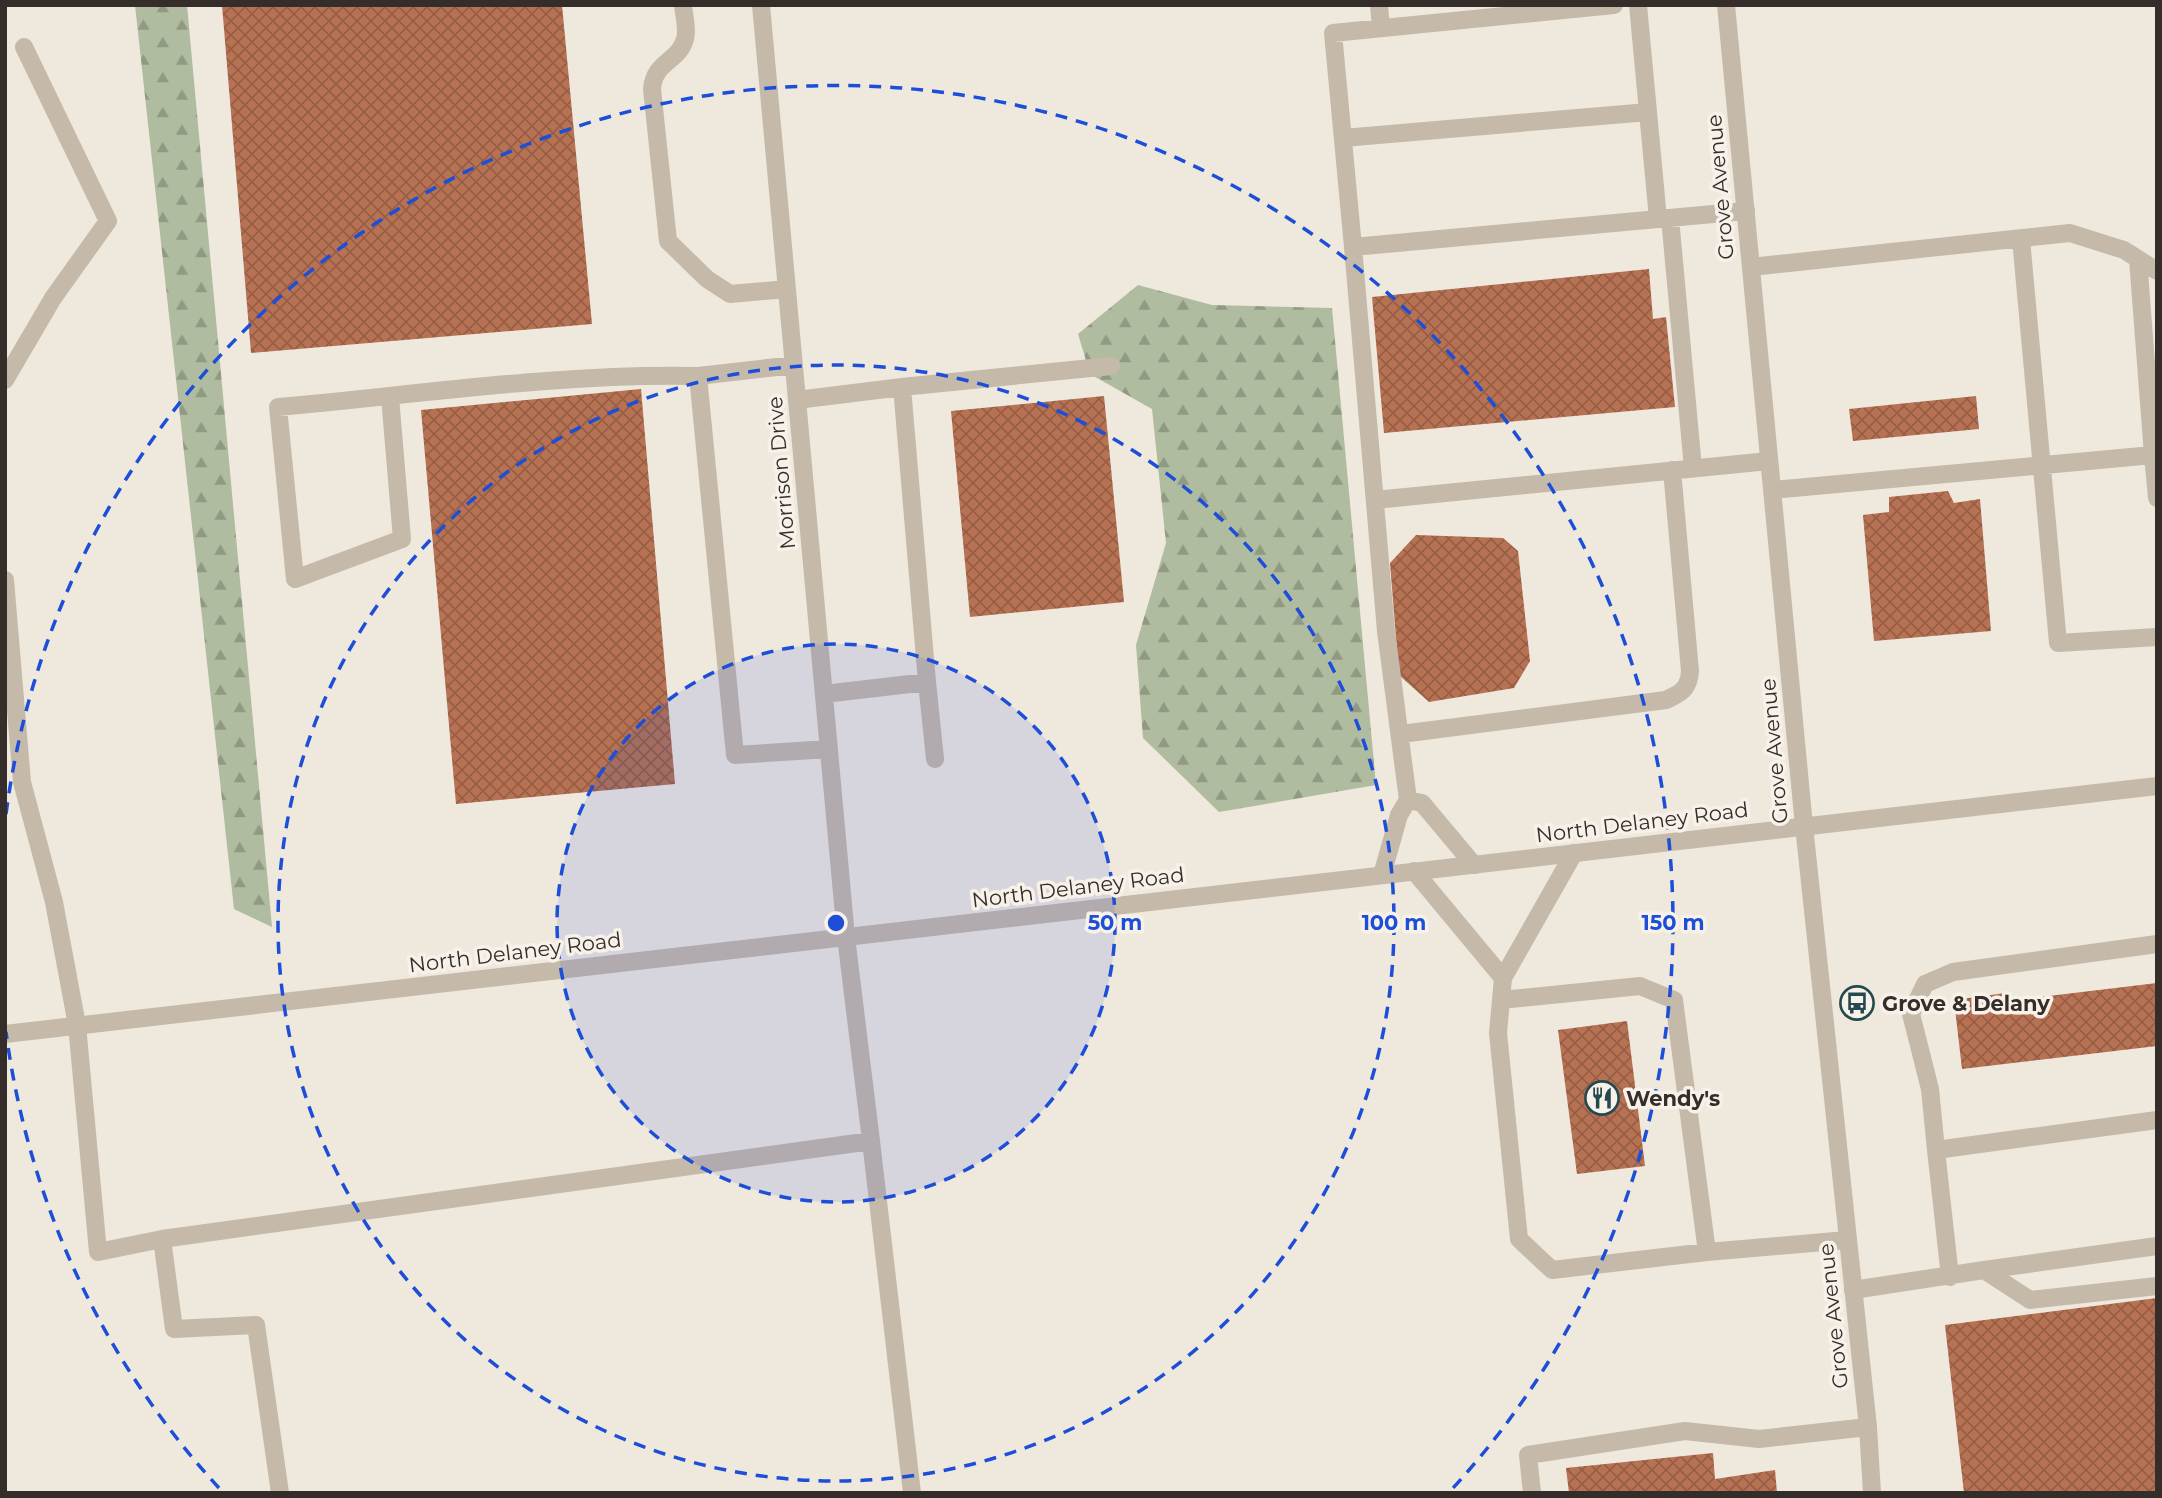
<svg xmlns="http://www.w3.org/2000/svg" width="2162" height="1498" viewBox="0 0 2162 1498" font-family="Montserrat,sans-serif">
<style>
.forest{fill:url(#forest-firs)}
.building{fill:url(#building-cross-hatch)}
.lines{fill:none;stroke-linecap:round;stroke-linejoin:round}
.service{stroke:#c5b9aa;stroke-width:18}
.minor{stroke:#c5b9aa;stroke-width:18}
.tertiary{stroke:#c5b9aa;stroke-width:18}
.ring{fill:none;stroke:#1d4ed8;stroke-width:3.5;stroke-dasharray:12 9}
.labels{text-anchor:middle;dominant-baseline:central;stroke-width:7;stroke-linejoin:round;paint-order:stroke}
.street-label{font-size:21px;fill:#342d29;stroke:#f7f1e9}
.poi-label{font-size:21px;font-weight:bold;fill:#342d29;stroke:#f7f1e9;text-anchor:start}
.centre{fill:#1d4ed8;stroke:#f7f1e9;stroke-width:3.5}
.ring-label{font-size:21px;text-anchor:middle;font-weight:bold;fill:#1d4ed8;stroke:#f7f1e9;stroke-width:7;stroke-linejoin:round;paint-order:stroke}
</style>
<defs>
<pattern id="forest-firs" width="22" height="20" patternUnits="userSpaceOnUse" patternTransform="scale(1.75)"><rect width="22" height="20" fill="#b0bc9f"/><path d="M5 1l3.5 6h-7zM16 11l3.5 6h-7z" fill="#909982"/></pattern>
<pattern id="building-cross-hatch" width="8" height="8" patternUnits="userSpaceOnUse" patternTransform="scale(1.75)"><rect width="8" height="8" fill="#b77253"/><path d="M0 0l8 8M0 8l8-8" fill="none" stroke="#965e45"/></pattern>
</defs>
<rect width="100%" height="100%" fill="#efe8dd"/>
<path class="forest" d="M135 5H187L272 927 234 909Z
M1138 285 1212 305 1332 308 1376 785 1219 812 1143 738 1136 645 1166 543 1152 409 1090 374 1078 334Z"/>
<path class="building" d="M222 5H562L592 324 251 353Z
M1649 269 1653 319 1666 317 1675 407 1384 433 1372 297Z
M641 389 675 784 456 804 421 410Z
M1104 396 1124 602 970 617 951 411Z
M1976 396 1979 429 1853 441 1849 409Z
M1948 491 1954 503 1980 499 1991 631 1874 641 1863 515 1889 512V497Z
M1416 535 1503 538 1518 551 1530 661 1514 688 1429 702 1399 675 1390 563Z
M2157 983V1046L1962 1069 1954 1000 2005 993 2006 1001Z
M1627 1021 1645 1166 1577 1174 1558 1030Z
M2157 1298V1493H1964L1945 1325Z
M1713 1453 1715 1479 1775 1470 1777 1493H1569L1566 1468Z"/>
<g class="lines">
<path class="service" d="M683 5C684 16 688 29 685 39 679 62 654 61 652 89L668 241 707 279 730 294 787 289
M1379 5 1381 28
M1614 5 1333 33 1353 247 1746 211
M1638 5 1658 219
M1343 138 1648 112
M1670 218 1693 468
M2021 239 2058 643 2157 637
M1353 247 1386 631 1408 800 1399 815 1382 875
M1751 267 2070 233 2124 250 2157 271
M794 365 698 376 735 755 829 749
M5 380 53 298 108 221 24 47
M902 387 1111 366
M390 397 402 539 295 579 278 407C415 395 560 373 698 376
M797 400 902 387 927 682 824 694
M2153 455 2157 498
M1772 490 2153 455 2138 259
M1375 500 1769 461
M5 580 22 782 54 902 77 1025 98 1252 162 1239 871 1141 846 937 761 5
M927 682 935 759
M1401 734 1666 700C1681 693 1689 689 1690 671L1672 470
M1408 800 1422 803 1474 865
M1414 871 1503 978
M1501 1000 1640 986 1674 1000 1707 1252 1552 1270 1519 1239 1498 1033 1503 978 1574 853
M871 1141 912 1493
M1936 1150 1930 1089 1911 1014 1925 984 1953 972 2157 944
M162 1239 174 1329 256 1325 280 1493
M1707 1252 1847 1240
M1984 1270 2157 1246
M1950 1277 1936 1150 2157 1120
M1853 1290 1984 1270 2030 1300 2157 1286
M1532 1493 1528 1455 1685 1431 1759 1439 1868 1427"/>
<path class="minor" d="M1726 5 1804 826 1868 1427 1872 1493"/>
<path class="tertiary" d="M5 1034 2157 786"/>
</g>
<circle cx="836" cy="923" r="279" fill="#1d4ed8" fill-opacity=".12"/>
<g class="ring">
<circle cx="836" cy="923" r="279"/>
<circle cx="836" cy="923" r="558"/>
<path d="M219 1488A837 837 0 0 1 6 1032M6 814A837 837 0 1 1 1453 1488"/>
</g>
<defs>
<g id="bus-ring" transform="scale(1.75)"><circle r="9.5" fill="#f7f1e9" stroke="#244a50" stroke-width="1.5"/><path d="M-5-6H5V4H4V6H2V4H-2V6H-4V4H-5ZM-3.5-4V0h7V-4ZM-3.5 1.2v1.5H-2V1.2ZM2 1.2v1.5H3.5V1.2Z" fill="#244a50"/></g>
<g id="restaurant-ring" transform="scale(1.75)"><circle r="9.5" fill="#f7f1e9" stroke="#244a50" stroke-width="1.5"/><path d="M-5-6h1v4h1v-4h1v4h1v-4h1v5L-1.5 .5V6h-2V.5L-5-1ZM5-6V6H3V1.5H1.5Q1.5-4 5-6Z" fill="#244a50"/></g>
</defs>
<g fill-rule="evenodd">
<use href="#bus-ring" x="1857" y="1003"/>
<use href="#restaurant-ring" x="1602" y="1098"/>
</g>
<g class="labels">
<g class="street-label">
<text transform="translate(1720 187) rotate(-95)">Grove Avenue</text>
<text transform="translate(781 473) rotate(-95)">Morrison Drive</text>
<text transform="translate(1774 751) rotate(-95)">Grove Avenue</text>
<text transform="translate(1642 822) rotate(-7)">North Delaney Road</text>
<text transform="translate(1078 887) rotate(-7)">North Delaney Road</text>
<text transform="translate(515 952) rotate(-7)">North Delaney Road</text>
<text transform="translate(1833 1316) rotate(-96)">Grove Avenue</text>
</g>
<g class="poi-label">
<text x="1882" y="1003">Grove &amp; Delany</text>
<text x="1626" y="1098">Wendy's</text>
</g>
</g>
<circle cx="836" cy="923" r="10" class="centre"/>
<g class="ring-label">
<text x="1115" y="930">50 m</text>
<text x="1394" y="930">100 m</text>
<text x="1673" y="930">150 m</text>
</g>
<rect width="2162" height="1498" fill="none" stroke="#342d29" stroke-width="14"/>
</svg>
